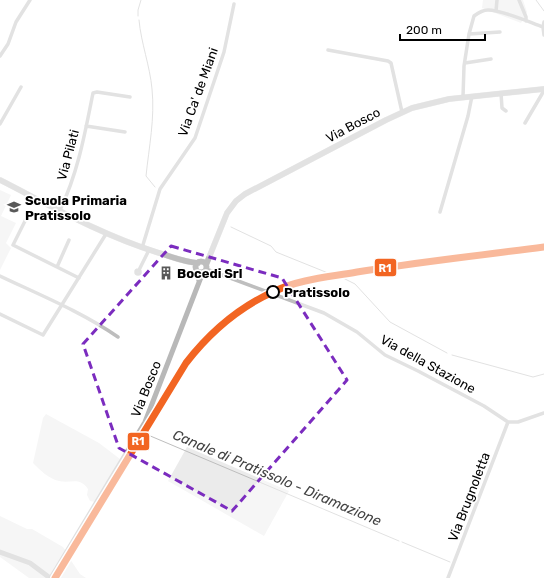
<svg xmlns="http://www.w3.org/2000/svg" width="544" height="578" viewBox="0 0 544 578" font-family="Rubik,sans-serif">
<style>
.green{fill:#ebebeb}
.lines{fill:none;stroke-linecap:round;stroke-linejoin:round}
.stream{stroke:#bebebe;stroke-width:1}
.river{stroke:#bebebe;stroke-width:5}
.primary-casing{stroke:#dbdbdb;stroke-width:6}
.minor{stroke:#bebebe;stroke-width:3.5}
.secondary{stroke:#b8b8b8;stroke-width:5}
.primary{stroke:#bebebe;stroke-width:5.5}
.rail-1-casing{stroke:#fff;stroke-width:10}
.rail-1{stroke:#f26522;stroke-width:7}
.marked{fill:none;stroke:#7b2cbf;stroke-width:3;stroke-dasharray:8 5;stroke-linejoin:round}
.stop-dot{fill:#fff;stroke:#000;stroke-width:2}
.labels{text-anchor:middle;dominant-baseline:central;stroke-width:3.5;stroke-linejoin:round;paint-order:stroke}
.street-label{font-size:13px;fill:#000;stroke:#fff}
.poi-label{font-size:13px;font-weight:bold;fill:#000;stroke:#fff;text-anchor:start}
.stop-label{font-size:13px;font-weight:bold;fill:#000;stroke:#fff;text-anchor:start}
.water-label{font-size:14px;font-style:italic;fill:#434343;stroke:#fff}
.line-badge{stroke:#fff;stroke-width:1.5}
.badge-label{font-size:11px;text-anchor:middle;font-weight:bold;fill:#fff}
</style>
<rect width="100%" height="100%" fill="#fff"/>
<path class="green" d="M483 0H523L527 12 521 23 482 8Z
M0 190 11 195 1 216 16 223 6 243 11 248 0 270Z
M46 414 99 443 120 459 95 502 90 501 87 495 88 489C79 476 71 484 59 481 49 479 40 470 33 463L43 418Z
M187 447 289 491 264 536 168 481Z
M0 516 27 529H32L63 547 66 551 49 578H29L0 557Z
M70 559 80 574 86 578H59Z"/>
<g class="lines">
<path class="stream" d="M536 0 544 11
M138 16V10L141 0
M139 20C141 43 150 66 152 89 155 118 149 147 146 176L155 187
M231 227 271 246 276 252 328 273 338 272
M341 277 355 284 390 322 447 353
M452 355 533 377 544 374
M148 435 399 541
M402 542 450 562"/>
<path class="river" d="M0 552 30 563 50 578"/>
<g class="primary-casing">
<path id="primary" d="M0 180C51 206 101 235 156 252 170 256 183 262 198 263
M195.5 267a5.5 5.5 0 1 1 11 0a5.5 5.5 0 1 1-11 0Z
M206 265 227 213 236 201 245 194 386 120 412 108 449 99 544 89"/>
</g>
<path class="minor" d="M519 0 526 17V21
M496 11 497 0
M544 22 543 27 544 35
M469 34 500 32
M328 50 388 61 391 63 402 112
M0 56 8 44 16 22 30 0
M465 63 491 59
M501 93 502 108 506 111
M463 97 464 66 469 34 474 16C478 13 483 10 488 10 502 10 529 22 543 27
M525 123 542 94 544 89
M0 124 21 87
M86 126 125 132
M60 210C78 173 85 133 93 93L97 92 130 97
M440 212 468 116 472 96
M26 219 13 245 79 278
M142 248 160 189 195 138 224 52 234 4
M57 267 69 240
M206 269 324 313 357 332 385 355 418 371 484 406 508 422
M136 272a2 2 0 1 1 4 0a2 2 0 1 1-4 0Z
M139 270 149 250
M0 276C40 295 82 312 118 337
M0 314 43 335 106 234
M508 422H518L544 413
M448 578 508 422"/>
<path class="secondary" d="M197 271 199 281
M51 578 145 422 203 272"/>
<use href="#primary" class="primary"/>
<g class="rail-1-casing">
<path id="rail-1" d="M55 578 186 363C210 332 239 307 275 291 300 279 330 277 357 272 419 262 482 255 544 247"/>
</g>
<use href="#rail-1" class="rail-1"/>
</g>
<path d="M0 0H544V578H0ZM171 246 282 278 347 380 232 511 119 448 83 344Z" fill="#fff" fill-opacity=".55" fill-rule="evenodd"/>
<path class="marked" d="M171 246 282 278 347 380 232 511 119 448 83 344Z"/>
<defs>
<g id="school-bare" transform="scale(1.08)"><path d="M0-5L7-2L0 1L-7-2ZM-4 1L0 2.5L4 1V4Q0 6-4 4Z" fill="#595959" stroke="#fff" stroke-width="2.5" paint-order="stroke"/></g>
<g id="building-bare" transform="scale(1.08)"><path d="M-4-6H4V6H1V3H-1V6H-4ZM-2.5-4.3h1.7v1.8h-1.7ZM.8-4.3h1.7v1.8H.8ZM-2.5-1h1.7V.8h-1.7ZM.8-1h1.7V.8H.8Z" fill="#595959" stroke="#fff" stroke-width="2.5" paint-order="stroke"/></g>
</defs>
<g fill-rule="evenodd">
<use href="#school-bare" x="14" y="207"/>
<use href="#building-bare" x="166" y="273"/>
</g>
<circle class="stop-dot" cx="273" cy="292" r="6"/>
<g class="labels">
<g class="street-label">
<text transform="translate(198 92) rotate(-70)">Via Ca' de Miani</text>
<text transform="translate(353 125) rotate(-28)">Via Bosco</text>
<text transform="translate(68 155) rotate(-75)">Via Pilati</text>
<text transform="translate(428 364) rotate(29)">Via della Stazione</text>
<text transform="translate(146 389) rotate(-68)">Via Bosco</text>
<text transform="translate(469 497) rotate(-69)">Via Brugnoletta</text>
</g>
<g class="poi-label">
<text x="25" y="200">Scuola Primaria<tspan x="25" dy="15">Pratissolo</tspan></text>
<text x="177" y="273">Bocedi Srl</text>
</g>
<g class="stop-label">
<text x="284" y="292">Pratissolo</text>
</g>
<g class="water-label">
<text transform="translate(277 478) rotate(23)">Canale di Pratissolo - Diramazione</text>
</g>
</g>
<g class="line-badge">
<rect x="374" y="258" width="23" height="19" rx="4" fill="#f26522"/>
<rect x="127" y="432" width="23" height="19" rx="4" fill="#f26522"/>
</g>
<g class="badge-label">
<text x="385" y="272">R1</text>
<text x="138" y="445">R1</text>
</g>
<path d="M400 34v6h85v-6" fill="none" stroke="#000000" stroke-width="2"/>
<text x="406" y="34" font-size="12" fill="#000000" stroke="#ffffff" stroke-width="3" paint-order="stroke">200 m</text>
</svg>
